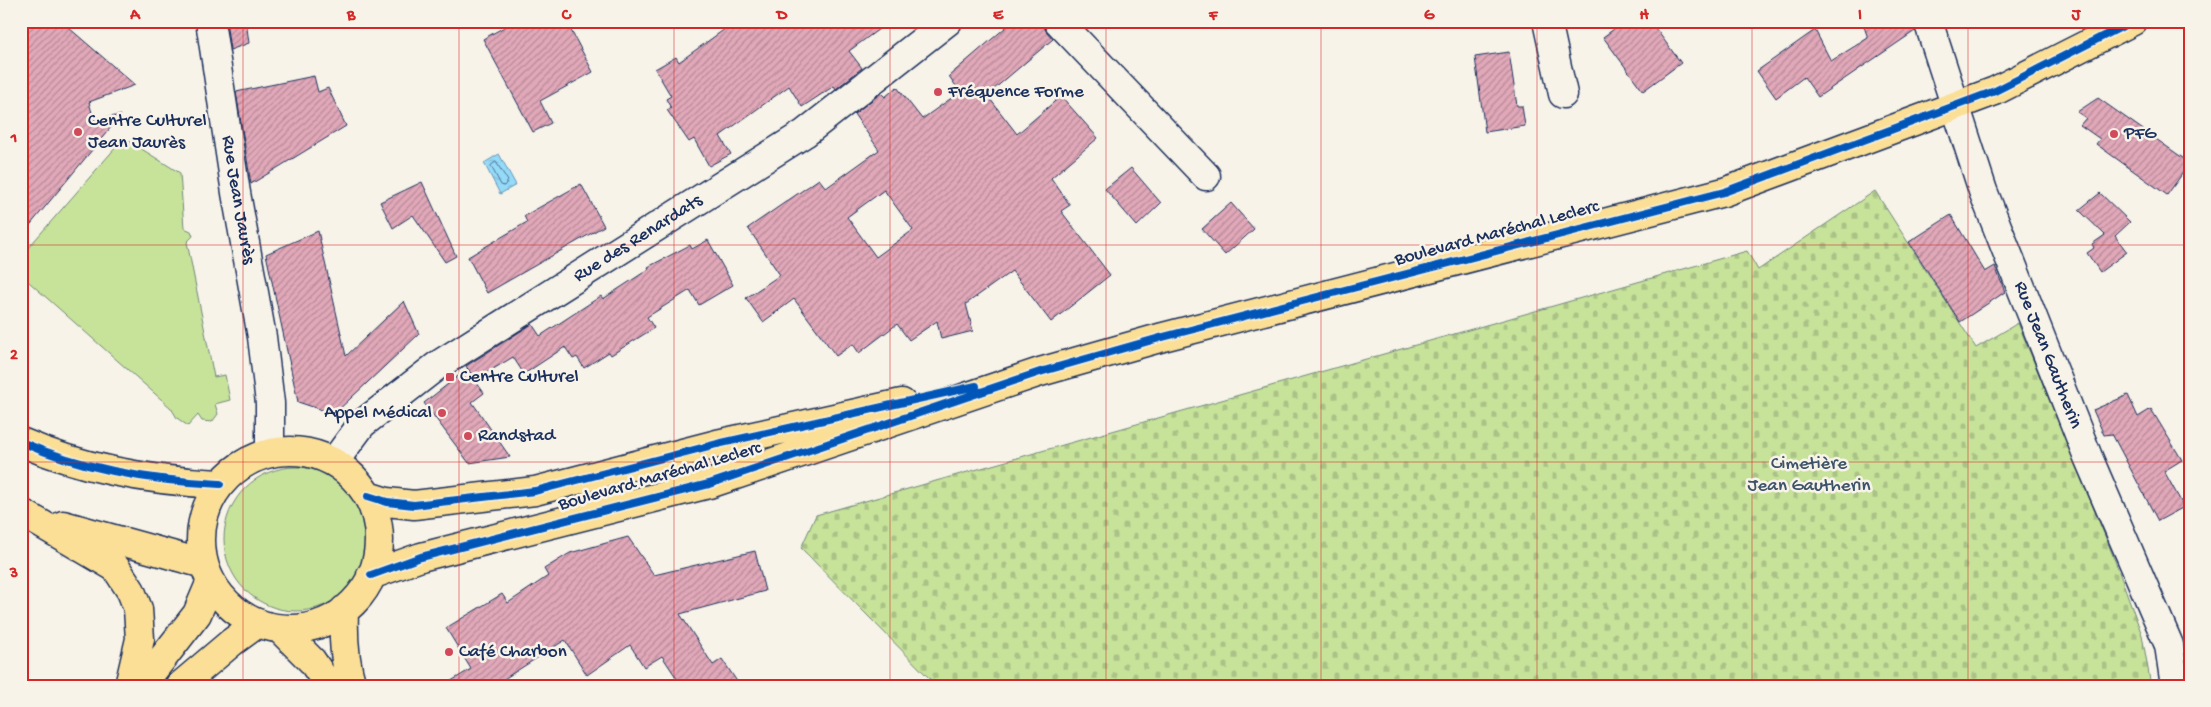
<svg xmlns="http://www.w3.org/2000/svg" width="2211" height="707" viewBox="0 0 2211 707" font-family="'Gochi Hand',sans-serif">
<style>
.green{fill:#c7e299;stroke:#71887c}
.cemetery{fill:url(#cemetery-stones);stroke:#71887c}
.water{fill:url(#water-ripples);stroke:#6496ba}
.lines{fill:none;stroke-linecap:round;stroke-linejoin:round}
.shore{stroke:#4c739b;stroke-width:1}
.building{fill:url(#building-hatch);stroke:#1b2f5e;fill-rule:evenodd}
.minor-casing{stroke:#1b2f5e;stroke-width:31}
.primary-casing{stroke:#1b2f5e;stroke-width:31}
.minor{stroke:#f7f3e8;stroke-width:28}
.primary{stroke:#fbdf96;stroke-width:28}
.cycleway-casing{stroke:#f7f3e8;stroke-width:11}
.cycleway{stroke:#0057b8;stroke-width:8}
.grid{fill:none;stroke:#d62828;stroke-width:1;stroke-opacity:0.55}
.poi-dot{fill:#d1495b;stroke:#f7f3e8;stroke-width:2}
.labels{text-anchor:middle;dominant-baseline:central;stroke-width:5;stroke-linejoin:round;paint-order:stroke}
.poi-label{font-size:19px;fill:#1b2f5e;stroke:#f7f3e8;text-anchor:start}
.street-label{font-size:19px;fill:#1b2f5e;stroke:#f7f3e8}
.park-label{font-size:19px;fill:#3d536a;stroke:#f7f3e8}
.neatline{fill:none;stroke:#d62828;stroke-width:2}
.grid-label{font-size:16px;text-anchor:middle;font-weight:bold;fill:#d62828}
</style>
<defs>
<pattern id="cemetery-stones" width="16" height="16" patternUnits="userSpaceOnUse" patternTransform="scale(1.25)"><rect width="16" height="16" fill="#c7e299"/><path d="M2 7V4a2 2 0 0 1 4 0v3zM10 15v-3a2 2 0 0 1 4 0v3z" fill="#aac286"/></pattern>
<pattern id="water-ripples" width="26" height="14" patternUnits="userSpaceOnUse" patternTransform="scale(1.25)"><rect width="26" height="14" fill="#95daf7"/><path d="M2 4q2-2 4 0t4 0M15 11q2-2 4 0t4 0" fill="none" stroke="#80bbd6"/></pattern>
<pattern id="building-hatch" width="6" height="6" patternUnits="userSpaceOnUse" patternTransform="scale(1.25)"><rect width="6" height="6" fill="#e1a8b8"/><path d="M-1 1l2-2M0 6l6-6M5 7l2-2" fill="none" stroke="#b68999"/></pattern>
</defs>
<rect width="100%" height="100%" fill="#f7f3e8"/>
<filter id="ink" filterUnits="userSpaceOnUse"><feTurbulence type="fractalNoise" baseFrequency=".02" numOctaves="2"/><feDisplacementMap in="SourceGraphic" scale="10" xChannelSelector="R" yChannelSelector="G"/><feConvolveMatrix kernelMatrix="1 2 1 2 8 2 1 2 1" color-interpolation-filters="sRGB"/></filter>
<g filter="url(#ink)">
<path class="green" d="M124 138 180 173 184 228 191 231 193 236 187 242 214 377 225 375 230 400 215 404 218 414 212 422 202 421 198 415 188 426 177 418 171 408 21 275V256Z
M224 539a72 72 0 1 1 144 0a72 72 0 1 1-144 0Z"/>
<path class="cemetery" d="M1875 191 1976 348 2018 323 2114 558 2142 635 2151 686H937L801 548 816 515 1747 251 1758 270Z"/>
<path class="water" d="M499 154 516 185 500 194 484 163Z"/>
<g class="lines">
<path class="shore" d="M496 162 508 181 504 186 501 185 491 166Z"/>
</g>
<path class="building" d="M21 21H61L135 85 89 102 94 120 121 115 21 236Z
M226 21H246L249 43 230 50Z
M515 21H566L593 72 540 101 551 123 533 132 483 39Z
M736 21H890L849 51 862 68 836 89 834 86 802 107 789 86 720 136 731 154 709 166 694 139 689 142 667 110 671 108 666 99 671 96 655 69 676 57 679 62Z
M1013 21H1043L1046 31 1053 39 987 95 1017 134 1061 96 1098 138 1051 178 1070 205 1061 211 1110 275 1051 322 1012 271 966 304 973 331 941 339 937 321 909 340 897 324 859 353 853 344 836 356 794 299 763 322 746 298 780 275 748 228 819 179 826 188 879 150 854 114 881 93 885 97 897 87 922 119 960 92 949 76ZM884 190 913 230 876 257 847 217Z
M1625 21H1650L1681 63 1643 91 1603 37Z
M1862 21H1913L1915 31 1818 97 1804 77 1776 98 1757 71 1815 30 1831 61 1868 38Z
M1509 52 1517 106H1522L1525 126 1485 132 1475 57Z
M314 76 318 92 328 88 346 126 251 184 236 92Z
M2098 98 2190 163 2167 195 2096 144 2100 139 2080 125 2086 118 2077 112Z
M1131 168 1161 203 1137 226 1105 189Z
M422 182 456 256 445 262 413 215 393 228 380 202Z
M581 184 604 226 487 293 468 257 527 222 524 216Z
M2100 193 2130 222 2115 236 2127 252 2100 272 2087 253 2094 248 2092 244 2105 235 2079 210Z
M1231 203 1254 229 1225 255 1202 229Z
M1951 215 1985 272 1995 266 2005 292 1960 322 1909 242Z
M318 231 346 356 404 301 419 334 334 414 298 402 266 254Z
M708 240 733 285 699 305 690 290 647 317 654 328 611 355 609 352 584 368 577 357 573 359 565 347 524 374 513 357 475 380 466 366 532 324 540 336 601 296 603 299 649 269 648 267 690 245 692 249Z
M467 369 484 393 472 402 510 457 469 463 424 403Z
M2128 395 2138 417 2151 409 2182 460 2164 471 2184 507 2158 521 2112 434 2104 435 2093 410Z
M628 537 654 575 755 551 765 591 680 614 713 665 722 659 740 686H682L662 656 644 667 630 645 587 675 565 640 493 686H443L471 669 446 628 502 594 508 603 548 576 544 569 570 553Z"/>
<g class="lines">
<g class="minor-casing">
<g id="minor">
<path id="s1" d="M210 21 236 193 262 337 270 403V453"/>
<path d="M1058 21 1206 176"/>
<path d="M1547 21 1563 94"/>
<path id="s2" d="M1928 21 1983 191 2088 457 2169 645 2175 686"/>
<path id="s3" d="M334 462 362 424 438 365 805 133 948 21"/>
</g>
</g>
<g class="primary-casing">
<path id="primary" d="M21 442C85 470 152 481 220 484
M201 540a89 89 0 1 1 178 0a89 89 0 1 1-178 0Z
M368 496 387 502 414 505 535 491 717 444 902 403
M26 515 116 568 131 591 138 609 140 639 129 686
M63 525 204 564
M371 575 421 557 709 484 1040 372 1163 337 1724 192 1995 91 2133 21
M344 610C343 637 344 661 352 686
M280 629 312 661 329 686
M141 686 197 614 211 581
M180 686 232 642 258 623"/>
</g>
<use href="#minor" class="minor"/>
<use href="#primary" class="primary"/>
<g class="cycleway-casing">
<path id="cycleway" d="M21 442C85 470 152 481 220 484
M368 496 387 502 414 505 535 491 717 444 976 386
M371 575 421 557 709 484 1040 372 1163 337 1724 192 1995 91 2133 21"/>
</g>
<use href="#cycleway" class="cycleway"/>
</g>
</g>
<path class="grid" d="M243 21V686M459 21V686M674 21V686M890 21V686M1106 21V686M1321 21V686M1537 21V686M1752 21V686M1968 21V686M21 245H2190M21 462H2190"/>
<g class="poi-dot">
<circle cx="938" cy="92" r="5"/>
<circle cx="78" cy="132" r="5"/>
<circle cx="2114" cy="134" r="5"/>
<rect x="445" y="372" width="10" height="10" rx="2.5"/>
<circle cx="442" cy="413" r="5"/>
<circle cx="468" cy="436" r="5"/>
<circle cx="449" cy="652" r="5"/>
</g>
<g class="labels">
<g class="poi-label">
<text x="948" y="92">Fréquence Forme</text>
<text x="88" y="121">Centre Culturel<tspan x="88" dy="22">Jean Jaurès</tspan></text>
<text x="2124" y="134">PFG</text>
<text x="460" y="377">Centre Culturel</text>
<text x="432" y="413" text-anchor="end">Appel Médical</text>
<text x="478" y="436">Randstad</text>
<text x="459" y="652">Café Charbon</text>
</g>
<g class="street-label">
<text stroke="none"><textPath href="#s1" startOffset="181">Rue Jean Jaurès</textPath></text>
<text transform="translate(1497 234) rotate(-15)">Boulevard Maréchal Leclerc</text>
<text stroke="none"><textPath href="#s3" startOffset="380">Rue des Renardats</textPath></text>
<text stroke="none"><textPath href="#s2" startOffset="355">Rue Jean Gautherin</textPath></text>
<text transform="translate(660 477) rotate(-16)">Boulevard Maréchal Leclerc</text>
</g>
<g class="park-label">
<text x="1809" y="464">Cimetière<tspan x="1809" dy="22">Jean Gautherin</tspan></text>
</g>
</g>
<rect width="2211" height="707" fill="none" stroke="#f7f3e8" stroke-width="55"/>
<rect x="28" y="28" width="2156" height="652" class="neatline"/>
<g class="grid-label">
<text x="135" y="19">A</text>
<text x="351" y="19">B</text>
<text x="566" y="19">C</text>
<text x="782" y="19">D</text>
<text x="998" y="19">E</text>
<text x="1213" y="19">F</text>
<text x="1429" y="19">G</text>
<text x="1644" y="19">H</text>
<text x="1860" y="19">I</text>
<text x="2076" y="19">J</text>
<text x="14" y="142">1</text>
<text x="14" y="359">2</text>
<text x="14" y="577">3</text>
</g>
</svg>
